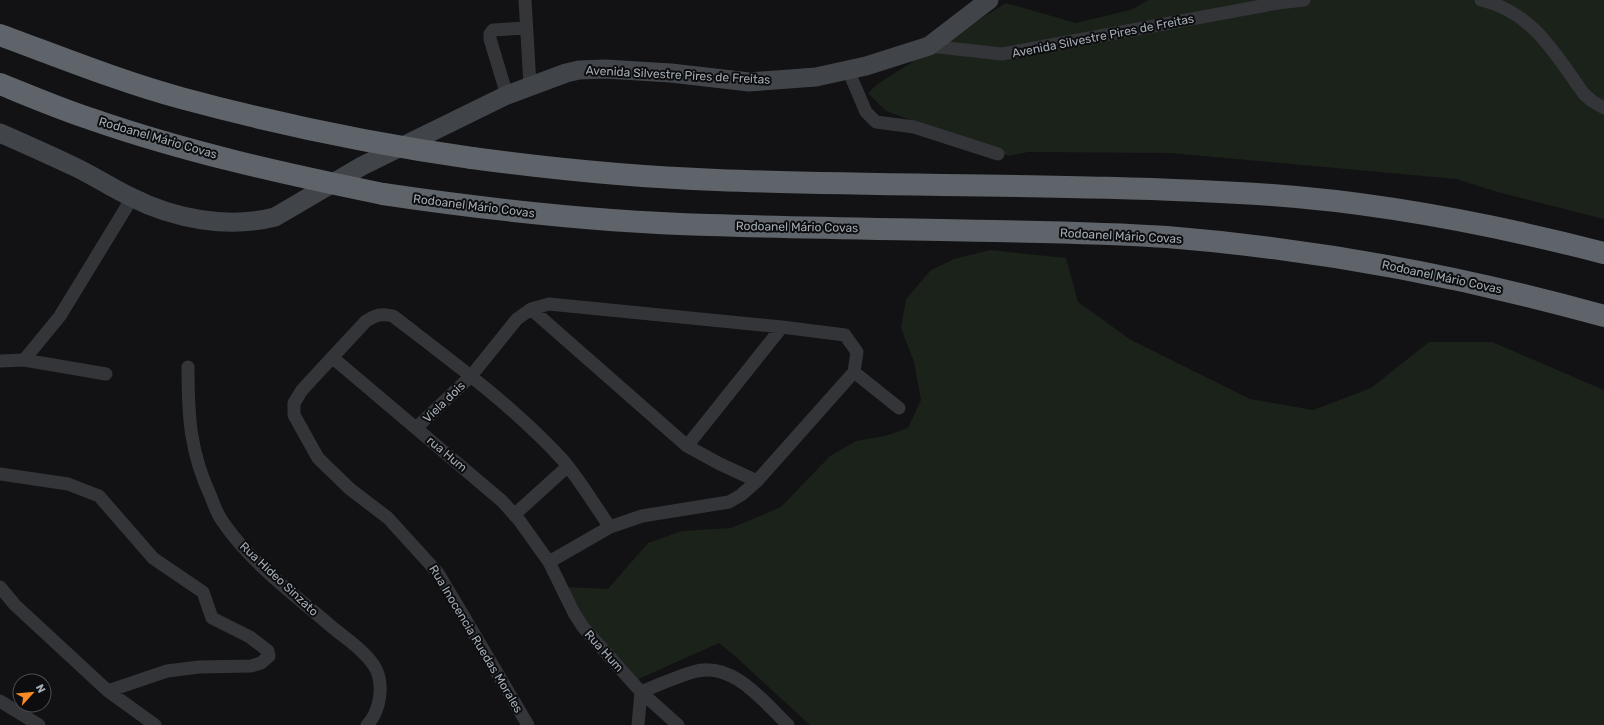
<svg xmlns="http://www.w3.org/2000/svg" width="1604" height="725" viewBox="0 0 1604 725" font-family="Rubik,sans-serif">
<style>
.green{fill:#1a221a}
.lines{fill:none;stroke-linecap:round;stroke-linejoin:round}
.street{stroke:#333539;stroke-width:13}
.secondary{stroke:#414449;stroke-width:19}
.highway{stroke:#5f646a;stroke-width:22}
.highway-bridge{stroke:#5f646a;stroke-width:22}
.labels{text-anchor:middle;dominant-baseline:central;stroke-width:4;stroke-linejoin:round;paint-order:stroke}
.street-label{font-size:12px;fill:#a3acb5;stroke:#0d0d0f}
</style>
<rect width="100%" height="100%" fill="#121214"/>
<path class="green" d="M1149 0H1604V219L1494 191 1456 179 1170 153 1028 152 1009 156 886 111 868 93 879 83 1006 3 1076 23 1130 10Z
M990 250 1066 258 1078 302 1131 340 1250 399 1313 410 1371 388 1429 342H1492L1604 390V725H810L736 657 719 643 634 681 585 626 564 587 608 589 648 543 682 531 731 528 781 507 830 456 856 441 885 436 908 428 921 400 914 362 901 328 906 299 931 270 954 259Z"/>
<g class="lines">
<path class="street" d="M525 0 530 85
M1481 0C1533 12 1555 54 1584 94L1592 101 1604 108
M929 46 1002 54 1278 3 1304 0
M848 70 866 112 876 122 914 127 998 154
M507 95 490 39V34L493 30 526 28
M531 309 687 446 720 464 757 481
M333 358 502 501 519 520 549 562 574 613 583 627 641 692 678 725
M24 360 106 374
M0 361 24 360 60 316 132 198
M188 367C188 417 190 452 211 497 214 505 217 513 221 519 248 561 295 595 332 627 345 638 368 653 376 669 384 686 380 712 367 725
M854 372 899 408
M416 428 471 376 517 319 531 309 549 304 782 327 845 335 857 352 854 372 757 481 741 495 729 502 642 516 610 527 549 562
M687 446 782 327
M0 474 68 484 99 496 153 558 203 592 212 618 250 637 268 651 269 656 261 663 251 666 199 667 167 671 108 691
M514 515 567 467
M0 587 15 605 108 691 155 725
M0 701 39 725
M528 725 438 573 388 518 350 489 318 458 294 415V403L302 390 366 321C376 315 381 313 393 316 450 360 511 404 561 458 578 477 595 506 610 527
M638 725 641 692C658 685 676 677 693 672 732 660 763 701 788 725"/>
<path class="secondary" d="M0 133C25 144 50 155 75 167 94 176 112 188 131 197 174 219 228 229 275 217L362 166 507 95 566 73 579 70 605 69 671 73 749 82 816 77 866 66 929 46 989 0"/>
<path class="highway" d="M472 158C553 169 635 177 717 180 902 187 1087 183 1272 195 1384 203 1496 225 1604 253
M383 194C491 210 600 222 709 225 804 228 899 229 993 231 1051 232 1109 233 1167 237 1315 249 1461 276 1604 316"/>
<path class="highway-bridge" d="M0 35C60 57 119 81 181 98 277 124 373 144 472 158
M0 84C30 96 60 109 91 119 186 152 285 174 383 194"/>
</g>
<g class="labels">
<g class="street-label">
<text transform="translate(1103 36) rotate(-11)">Avenida Silvestre Pires de Freitas</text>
<text transform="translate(678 75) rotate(3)">Avenida Silvestre Pires de Freitas</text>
<text transform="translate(158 138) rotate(16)">Rodoanel Mário Covas</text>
<text transform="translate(474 206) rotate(7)">Rodoanel Mário Covas</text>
<text transform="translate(797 227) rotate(1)">Rodoanel Mário Covas</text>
<text transform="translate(1121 236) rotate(3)">Rodoanel Mário Covas</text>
<text transform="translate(1442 277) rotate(12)">Rodoanel Mário Covas</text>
<text transform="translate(444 402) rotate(-44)">Viela dois</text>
<text transform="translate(447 454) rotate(40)">rua Hum</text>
<text transform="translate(279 579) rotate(43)">Rua Hideo Sinzato</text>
<text transform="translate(476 639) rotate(59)">Rua Inocencia Ruedas Morales</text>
<text transform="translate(604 651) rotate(48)">Rua Hum</text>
</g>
</g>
<g transform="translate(32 693) rotate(63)"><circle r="19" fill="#0d0d0f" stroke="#494d51"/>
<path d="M0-3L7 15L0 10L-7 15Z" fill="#f98a25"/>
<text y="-6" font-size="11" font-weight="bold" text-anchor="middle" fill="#a3acb5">N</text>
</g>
</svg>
